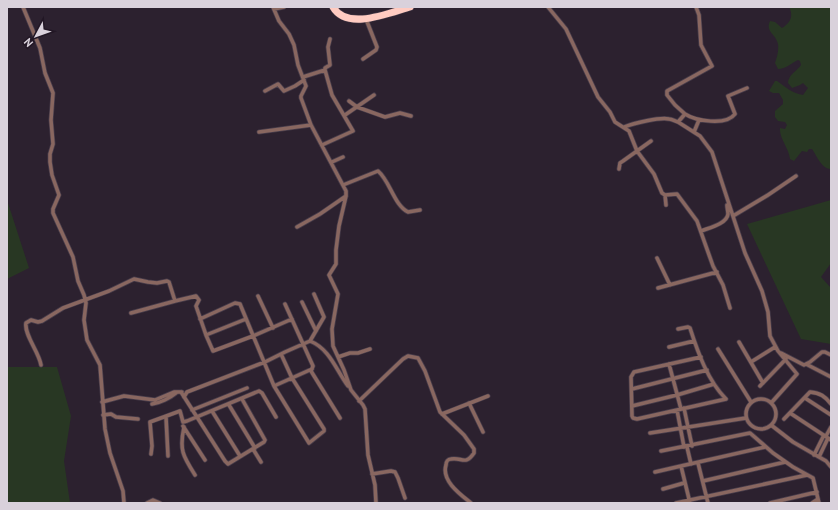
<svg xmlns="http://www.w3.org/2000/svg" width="838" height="510" viewBox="0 0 838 510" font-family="'PT Sans',sans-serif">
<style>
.green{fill:#283723}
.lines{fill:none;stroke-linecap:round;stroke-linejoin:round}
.street-casing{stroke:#483d4b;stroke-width:5}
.highway-casing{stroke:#483d4b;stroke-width:8}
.street{stroke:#896760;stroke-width:3.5}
.highway{stroke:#ffcbc1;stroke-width:7}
</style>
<rect width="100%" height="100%" fill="#2c212f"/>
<path class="green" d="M789 7H831L830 169C821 168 817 156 812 149H809L807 152 802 151 794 161 790 159C789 148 779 138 780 128L785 129 787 125 785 122 778 121 775 117V111L783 104V100L779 93H773L769 91 775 81H777C786 87 791 93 803 95L808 88 803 83 800 85 792 88 788 83C788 75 797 71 801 65L800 61 798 60C791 63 786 69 778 69L775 63C777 57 779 50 778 44 776 34 765 32 770 21L775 22 782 28C790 23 794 16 789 7Z
M7 200 29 268 7 279Z
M831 200V263L821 277 831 288V344L801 339 747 224Z
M7 367H57L71 416 64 461 70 503H7Z"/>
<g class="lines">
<g class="street-casing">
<path id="street" d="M23 7 40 48 45 73 53 93 51 120 53 144 50 154V162L52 175 59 195 53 209V213L73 257 78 281 84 295 86 303 84 320 87 340 100 365 105 429 110 453 123 491 124 503
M273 7 279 21 289 34 294 45 298 65 306 86 301 96V98L311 125 346 191V196L339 226 336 250V264L329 275 338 294 332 329 333 346 344 370 351 390 363 405 365 409 368 455 375 485 376 503
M548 7 566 29 598 97 610 112 615 122 629 131 637 151 654 174 662 193 665 195 677 194 697 221 713 266 723 285 730 308
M274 9 284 7
M363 59 376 50 377 47 366 19
M303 77 325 70
M265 91 278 84 284 91 295 86 304 80
M349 101 357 107 385 117 400 113 411 116
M685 114 675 105 667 95V91L712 66 701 45 699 15 696 7
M345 115 374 95
M678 122 700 136 712 152 745 253 762 291 768 312 770 336 778 351 797 374 772 402
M624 127C634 123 660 117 669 119 672 119 675 121 678 122L685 114C696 121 726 126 735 114L728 96 747 88
M259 132 311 125
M694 132 699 120
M322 145 353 131 332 95 325 70V68L330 65 328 47 330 39
M332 162 343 157
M619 169 620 163 623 161 651 141
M343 185 378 171C390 181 394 205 408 212L420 210
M665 195 666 205
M733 216 768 195 796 176
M297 227 320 214 346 196
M701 231C708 228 727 224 728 214 728 211 727 208 727 205
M657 258 670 285
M658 288 717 272
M258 296 273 328
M302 302 316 331
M285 304 313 366 311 371 340 418
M131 313 175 301
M200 319 235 303 240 304 274 386 309 443 324 431V429L292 378 281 354
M678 329 688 327 690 328C698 353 708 381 726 399
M206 335 246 319
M310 341 324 317 314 294
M739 342 763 383
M669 347 694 341
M718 349 751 402
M781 353 804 365 810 362 822 352H825L831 355
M338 357 350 353H358L370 349
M701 357 634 372 631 377 632 416 633 418 637 419 726 399
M751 362 775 347
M669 364 681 409
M806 364 831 377
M41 365C39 352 24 335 26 323L31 320 38 322 42 321 63 308 109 291 134 279 148 282 157 283 167 281 169 282 175 301 196 296 199 300 196 306 206 335 213 351 253 336 292 319
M274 386 312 369
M760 386 786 359
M632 389 707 370
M181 392 225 461 228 464 264 442 265 440 242 399
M184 397 187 392 265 362 285 352 310 341C330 349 336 370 348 386
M805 398 831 415
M746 414a15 15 0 1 1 30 0a15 15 0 1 1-30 0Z
M359 401 403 359 408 356 418 358 425 371 440 412 464 435 474 449V453C465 466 462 457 451 459 448 459 446 462 446 465 441 481 461 495 471 503
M102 402 124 396 155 400 174 392H182
M469 403 483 432
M152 404C160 403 170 398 176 393
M229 405 255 448
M632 406 677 395 714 384
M684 408 692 446
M192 410 247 388
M677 410 684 447
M212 411 240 456
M790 413 831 440
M442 414 488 396
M103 415 111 414 116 417 138 419
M166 417 168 456
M784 419 810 392C820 393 825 396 831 404
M771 425 793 442 826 461 831 467
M183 426 205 460
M184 427C179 450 183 456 195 475
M650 433 746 418
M826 436 831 427
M687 447 691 464
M253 449 261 462
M661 451 750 433 773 453 793 467 813 478 819 503
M151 454 152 446 150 422 180 411 183 422 187 421 259 391 262 393 276 417
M814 455 824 435
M819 457 828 438
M698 463 708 503
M655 472 681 466
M372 474 391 471 395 472 398 478 405 498
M703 481 785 462
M663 489 684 483
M147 503 153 500 160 503
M676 503 807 475
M690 503 681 466 765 447
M770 503 817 492
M812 503 818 499"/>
</g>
<g class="highway-casing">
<path id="highway" d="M333 7C347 31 389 13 410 7"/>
</g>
<use href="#street" class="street"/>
<use href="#highway" class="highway"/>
</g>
<rect width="838" height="510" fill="none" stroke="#d9d1db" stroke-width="16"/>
<g transform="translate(36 36) rotate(229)" stroke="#221725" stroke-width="3" paint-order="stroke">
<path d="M0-3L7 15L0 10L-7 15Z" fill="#d9d1db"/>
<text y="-6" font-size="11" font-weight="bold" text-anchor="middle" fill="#d9d1db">N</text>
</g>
</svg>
